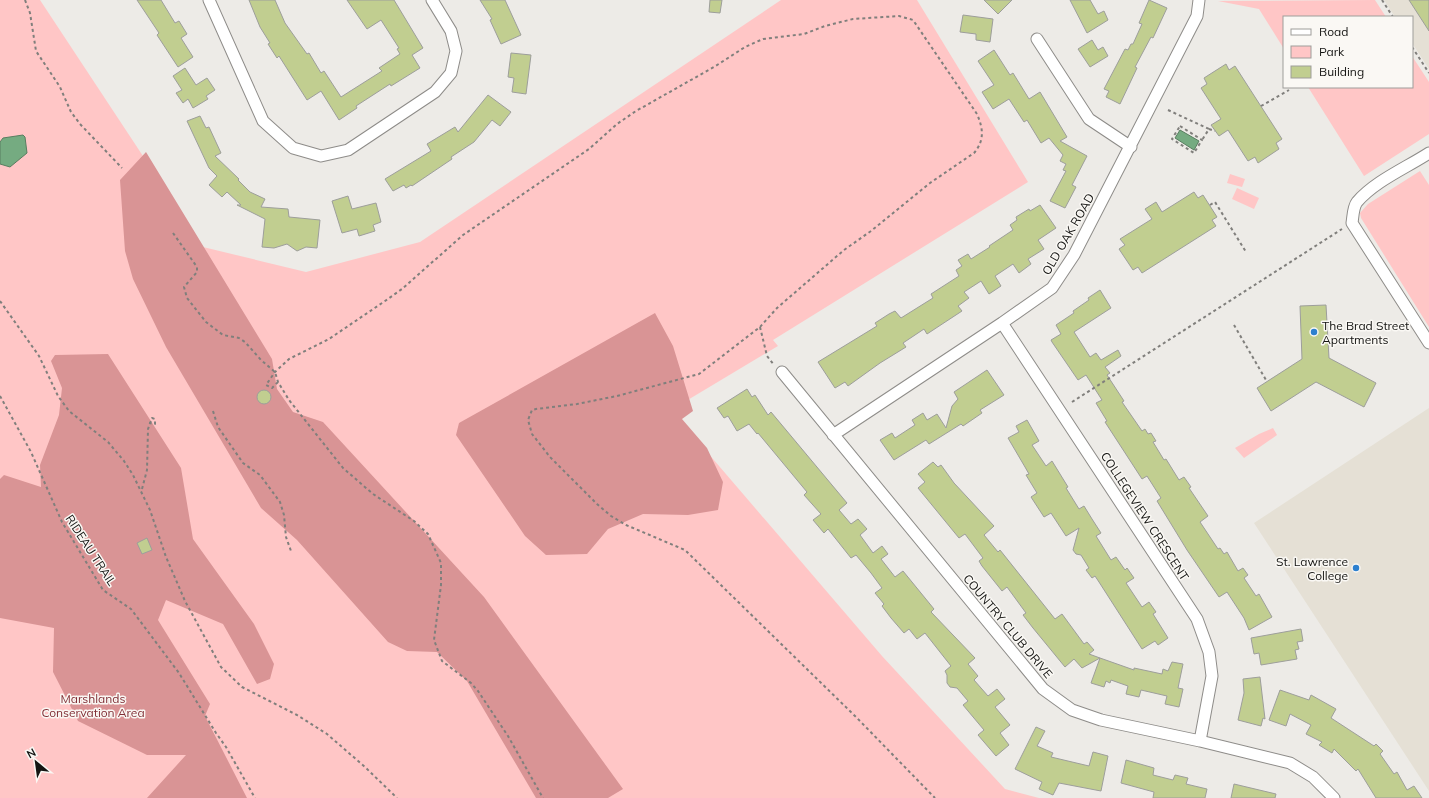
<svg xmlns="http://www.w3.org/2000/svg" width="1429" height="798" viewBox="0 0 1429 798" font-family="Mulish,sans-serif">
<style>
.built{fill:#e5e0d5}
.green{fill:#ffc6c6}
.forest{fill:#d99495}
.water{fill:#75ab81;stroke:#587e60}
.building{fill:#c1ce90;stroke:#9d9e9b}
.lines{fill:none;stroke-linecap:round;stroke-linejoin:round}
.street-casing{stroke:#8e8c89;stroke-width:13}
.path{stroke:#807f7c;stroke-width:2;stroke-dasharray:3 3;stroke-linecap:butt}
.street{stroke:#fff;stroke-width:11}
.poi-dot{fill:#2d80cf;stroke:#faf8f4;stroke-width:1.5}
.labels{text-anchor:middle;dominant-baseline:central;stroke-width:3;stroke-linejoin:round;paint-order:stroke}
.street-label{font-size:12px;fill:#141412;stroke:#faf8f4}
.poi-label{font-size:12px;fill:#141412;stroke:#faf8f4;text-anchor:start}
.park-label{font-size:12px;fill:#812f36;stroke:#faf8f4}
</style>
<rect width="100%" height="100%" fill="#edebe7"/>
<path class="built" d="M1384 0H1429V69L1412 43V17H1395Z
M1429 408V791L1254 523Z"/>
<path class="green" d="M0 0H40L203 247 306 272 420 242 781 0H917L1028 182 773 340 778 346 671 410 882 656 1005 789 1039 798H0Z
M1375 0 1386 17H1284V49L1259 9 1218 1Z
M1412 56 1429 82V134L1364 176 1308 87H1412Z
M1420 171 1429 185V327L1361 218 1360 213 1368 204Z
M1230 174 1245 179 1242 187 1227 183Z
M1237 188 1259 198 1254 209 1232 199Z
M1273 428 1277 435 1244 458 1235 448 1259 434Z"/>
<path class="forest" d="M146 152 272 359 277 389 293 412 323 422 484 597 623 789 608 798H536L467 681 437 652 407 651 388 642 297 540 261 508 166 347 133 279 125 251 120 180Z
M655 313 673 346 693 411 682 419 707 448 723 482 718 510 688 515 643 514 608 529 587 554 546 555 525 536 456 435 459 423Z
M108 354 181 468 193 539 254 624 274 664 270 679 257 684 223 624 166 600 158 620 210 704 205 716 247 798H147L186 755H147L78 721 53 672 54 628 0 618V479L4 475 41 487 40 465 59 415 62 388 51 361 55 355Z"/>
<path class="water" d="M1180 130 1199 141 1194 150 1175 138Z
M23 135 25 137 27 153 10 167 0 164V142L3 138Z"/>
<path class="building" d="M137 0H161L175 23 179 21 187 34 181 38 193 57 178 67 157 35 159 33Z
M249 0H275L285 23 307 54 309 53 321 73 324 71 341 97 382 71 379 68 400 54 397 49 399 48 381 20 367 29 347 0H394L423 48 412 55 420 68 391 86 390 84 356 106 357 108 339 120 321 91 307 100 279 56 277 58 268 44 270 43 260 27Z
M480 0H505L521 35 501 44 490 20 492 19Z
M710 0H722L720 13 709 12Z
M984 0H1012L998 14Z
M1070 0H1090L1098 14 1104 11 1108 20 1087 33Z
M1149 0 1167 8 1153 38 1151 37 1135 67 1137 68 1120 104 1106 97 1109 91 1104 89 1125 49 1128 50 1131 44H1133L1142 24 1139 23Z
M1409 0H1429V31Z
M963 15 993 19 990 42 976 40V34L960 32Z
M1092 40 1098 50 1103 47 1108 56 1090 67 1078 49Z
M994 50 1010 75 1013 73 1029 99 1040 92 1067 137 1060 141 1087 156 1072 185 1076 187 1065 208 1050 201 1066 171 1063 170 1066 164 1060 161 1063 155 1049 138 1041 143 1027 120 1024 122 1009 99 993 109 982 92 994 85 978 61Z
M511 53 531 55 526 94 512 92 514 78 508 77Z
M1226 64 1229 70 1235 66 1282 139 1276 143 1279 149 1258 163 1255 157 1248 161 1228 130 1219 136 1211 125 1221 119 1201 88 1207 84 1204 78Z
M185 68 196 85 207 78 215 90 206 96 208 99 193 108 188 99 183 103 176 93 182 90 173 76Z
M488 95 511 112 500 126 492 120 474 142 451 157 452 159 412 186 411 185 406 188 404 185 393 191 385 179 431 151 427 144 455 127 458 132Z
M200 116 206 128 209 127 221 153 215 156 239 179 238 180 250 192 265 199 261 207 288 209 289 217 320 220 317 248 306 247 297 251 287 244 274 248 262 247 265 219 237 205H241L227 192 222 197 209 185 217 176 209 168 187 121Z
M1194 192 1198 198 1203 195 1217 217 1212 220 1216 226 1142 273 1138 267 1133 270 1119 249 1125 245 1120 239 1152 219 1145 209 1156 202 1162 212Z
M348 196 352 209 376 203 381 222 373 225 375 231 359 236 357 229 342 233 332 201Z
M1040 205 1056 228 1038 240 1044 249 1028 259 1031 264 1019 273 1013 264 995 276 1001 286 989 294 981 281 964 292 969 298 958 306 962 311 927 334 924 329 903 343 906 347 880 363 848 386 845 382 835 388 818 362 877 326 875 323 889 314 895 311 901 318 933 298 931 294 959 276 956 270 962 266 958 260 968 254 971 259 990 247 989 246 1013 230 1010 225 1017 220 1016 217 1029 209 1030 211Z
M1100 290 1111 308 1074 332 1090 357 1096 353 1101 360 1118 350 1121 356 1105 367 1110 373 1107 375 1124 401 1122 402 1142 431 1145 429 1148 434 1151 433 1156 441 1153 442 1164 460 1166 459 1179 480 1184 477 1191 487 1189 488 1208 516 1200 522 1218 549 1220 548 1224 554 1227 552 1238 571 1243 568 1248 575 1244 578 1256 596 1259 594 1272 617 1249 630 1244 618 1227 592 1219 597 1187 550 1157 501 1161 498 1147 476 1142 479 1105 422 1107 421 1096 403 1102 400 1086 375 1078 380 1052 342 1051 340 1061 334 1056 325 1074 313 1073 311 1089 300 1088 298Z
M1326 305 1329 358 1376 383 1364 407 1316 382 1271 411 1257 388 1302 359 1300 306Z
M987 370 1004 395 980 410 982 413 963 426 961 424 929 444 926 440 894 460 880 440 892 433 895 438 915 425 912 420 923 413 927 420 937 414 946 428 952 406 958 399 954 392Z
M747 389 752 397 755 395 768 415 771 412 847 503 839 510 851 524 858 519 867 529 860 535 873 553 882 546 888 554 881 559 895 577 903 571 934 609 931 612 975 658 968 664 978 676 974 680 988 696 997 689 1005 699 995 707 1010 725 1000 733 1009 745 996 756 978 735 984 730 963 705 968 701 957 688 950 687 947 683V675L945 671 951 666 925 633 917 639 909 629 904 633 891 618 882 606 884 604 875 593 882 588 871 573 856 555 851 558 828 529 824 533 813 520 821 514 804 495 807 492 758 433 757 434 749 424 737 431 728 416 724 418 717 408Z
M257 397a7 7 0 1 1 14 0a7 7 0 1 1-14 0Z
M1027 420 1039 441 1032 445 1046 466 1052 461 1068 487 1066 488 1079 509 1084 506 1092 519 1101 533 1096 536 1111 560 1116 557 1125 570 1127 568 1134 578 1126 583 1142 607 1149 602 1156 612 1153 614 1168 638 1158 645 1155 641 1142 649 1099 582 1095 576 1092 578 1086 570 1089 568 1081 555 1076 554 1073 550 1079 528 1066 536 1051 513 1044 517 1031 497 1037 493 1026 475 1029 474 1025 467 1008 438 1019 432 1016 426Z
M933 462 938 467 941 465 954 483 994 526 984 535 998 552 1000 550 1055 619 1062 614 1084 644 1087 642 1094 650 1089 654 1100 658 1082 668 1074 659 1065 667 1033 628 1023 615 1026 613 1007 587 1002 591 982 566 979 561 983 558 965 534 959 538 918 488 925 482 918 474Z
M147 538 152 550 142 554 137 543Z
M1301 629 1303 641 1297 642 1299 649 1295 650 1297 659 1261 665 1259 653 1254 654 1251 638Z
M1100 658 1134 670V668L1162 674 1163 669 1168 671 1172 662 1183 664 1178 688 1183 689 1179 707 1165 704 1167 696 1141 690 1139 697 1126 694 1128 686 1111 680 1110 683 1106 681 1104 687 1091 683Z
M1260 677 1265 719 1263 718 1261 726 1238 720 1244 693 1243 679Z
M1280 690 1309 700 1311 695 1336 709 1331 718 1374 746 1376 744 1383 751 1380 754 1394 774 1397 772 1407 790 1414 786 1422 798H1376L1358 769 1356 771 1334 749 1332 753 1319 745 1322 742 1306 734 1311 725 1290 714 1286 726 1269 720Z
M1036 727 1045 731 1037 746 1053 753 1051 757 1089 766 1093 752 1108 756 1101 791 1059 783 1053 795 1039 789 1042 782 1015 769Z
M1126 760 1154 768 1153 775 1173 780 1175 775 1188 778 1186 784 1207 789 1205 798H1153L1154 792 1121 783Z
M1234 784 1276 794 1275 798H1231Z"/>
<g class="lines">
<g class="street-casing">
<path id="street" d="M209 0 263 121 293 148 321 156 348 150 435 92 451 73 456 51 451 31 432 0
M1037 39 1089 119 1131 147
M1429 153C1406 168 1375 181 1357 202 1353 207 1353 217 1352 223L1429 343
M1002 323 1197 619 1209 652 1212 676 1200 741
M782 372 1043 689 1072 710 1101 720 1200 741 1290 763 1313 777 1334 798
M833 435 1002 323 1052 288 1074 255 1197 16 1199 0"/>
</g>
<path class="path" d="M25 0 30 13 36 51 60 87 71 112 80 124 122 168
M1382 0 1393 17
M1412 47 1429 73
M1261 106 1289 90
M1168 110 1209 129 1202 140
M1180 126 1202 140 1194 153 1172 139Z
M1209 129 1215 131
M1210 205 1215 202 1246 252
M173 233 197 267V272L184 287 187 298 206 322 223 335 239 338 245 342 261 360 275 372 278 382 289 400 343 468 373 494 414 521 428 534 441 563V585L434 640 442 661 471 683 478 691 508 736 543 798
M0 301 39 356 58 396 69 411 108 442 124 461 133 475 150 510 166 557 185 601 221 667 242 687 297 715 327 734 365 767 397 798
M1234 325 1266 380
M760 327 767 356 774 365
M278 382 272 388 266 385 275 372 289 359 329 339 385 301 402 289 463 235 589 149 617 124 636 111 714 67 745 47 763 39 804 34 825 26 853 19 899 16 913 20 977 114C983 128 985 140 974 153L930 183 871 231 844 250 777 308 760 327 699 374 617 396 577 404 536 409 532 410 528 420 532 434 550 457 597 504 611 516 626 525 685 550 856 717 935 798
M0 396 31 452 62 522 103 590 131 609 179 673 216 733 226 747 255 798
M1072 402 1342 229
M213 411 218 427 243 463 260 475 280 502 284 515 286 537 291 551
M142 489 147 470 148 429 152 418 155 419V424L149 423"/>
<use href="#street" class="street"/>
</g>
<g class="poi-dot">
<circle cx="1314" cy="332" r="4"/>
<circle cx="1356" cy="568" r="4"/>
</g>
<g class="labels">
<g class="street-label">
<text transform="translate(1068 234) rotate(-60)">OLD OAK ROAD</text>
<text transform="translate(1145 516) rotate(57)">COLLEGEVIEW CRESCENT</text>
<text transform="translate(91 550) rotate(57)">RIDEAU TRAIL</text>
<text transform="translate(1008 626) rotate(50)">COUNTRY CLUB DRIVE</text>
</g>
<g class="poi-label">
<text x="1322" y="325">The Brad Street<tspan x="1322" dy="14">Apartments</tspan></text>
<text x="1348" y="561" text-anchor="end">St. Lawrence<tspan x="1348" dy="14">College</tspan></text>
</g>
<g class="park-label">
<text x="93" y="698">Marshlands<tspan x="93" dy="14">Conservation Area</tspan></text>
</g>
</g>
<rect x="1283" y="16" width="130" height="72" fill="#faf8f4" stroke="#9e9d9a"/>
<rect x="1291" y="29" width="20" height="6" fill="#ffffff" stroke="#9e9d9a"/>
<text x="1319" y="36" font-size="12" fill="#141412">Road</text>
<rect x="1291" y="46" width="20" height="12" fill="#ffc6c6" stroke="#9e9d9a"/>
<text x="1319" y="56" font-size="12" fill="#141412">Park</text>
<rect x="1291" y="66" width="20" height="12" fill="#c1ce90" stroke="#9e9d9a"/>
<text x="1319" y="76" font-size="12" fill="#141412">Building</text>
<g transform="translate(36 762) rotate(331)" stroke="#faf8f4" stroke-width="3" paint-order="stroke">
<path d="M0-3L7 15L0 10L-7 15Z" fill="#141412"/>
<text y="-6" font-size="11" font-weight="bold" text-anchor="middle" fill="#141412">N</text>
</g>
</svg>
